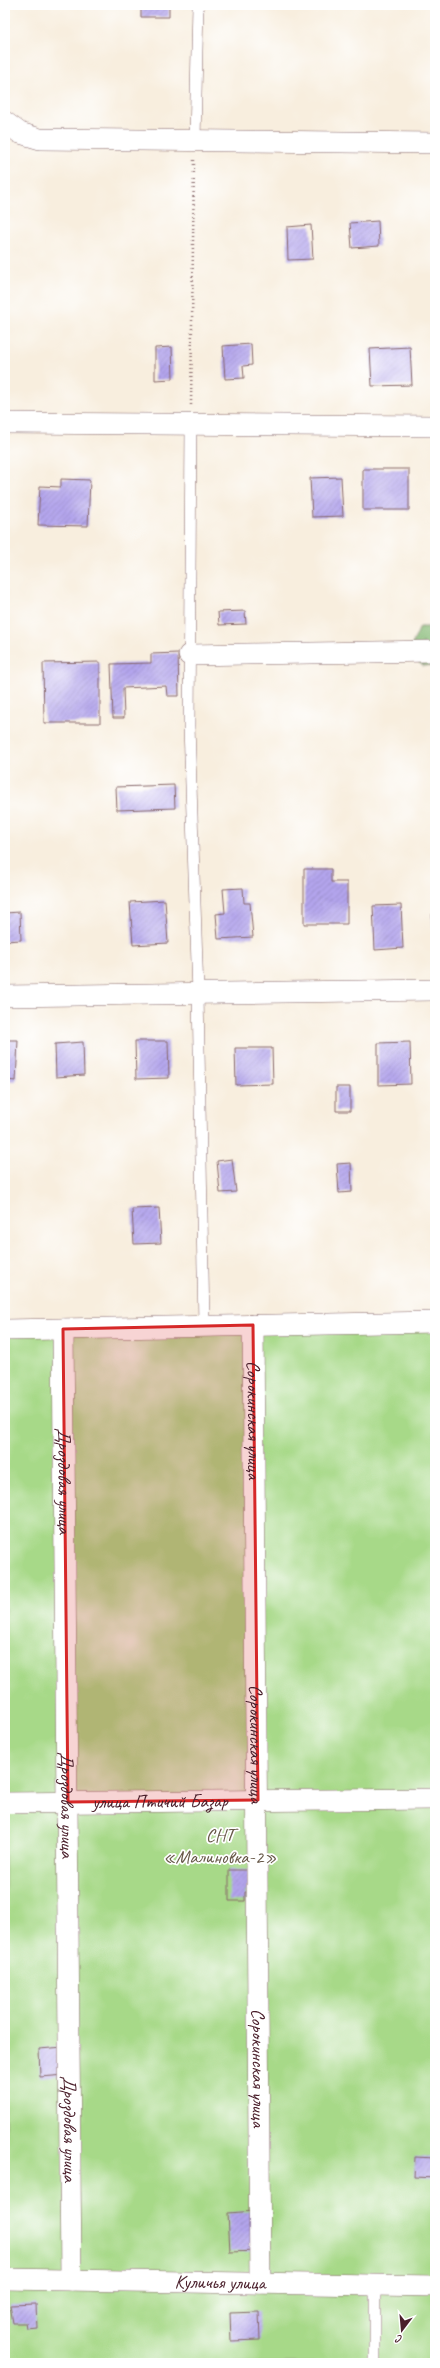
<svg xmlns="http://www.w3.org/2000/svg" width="440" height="2368" viewBox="0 0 440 2368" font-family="Caveat,sans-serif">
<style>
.forest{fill:url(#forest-firs);stroke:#686c50}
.garden{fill:#a7d988;stroke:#787c5a}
.building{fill:url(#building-hatch)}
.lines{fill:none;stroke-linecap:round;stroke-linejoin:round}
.lane-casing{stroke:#87676a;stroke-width:12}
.street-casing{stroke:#87676a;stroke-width:22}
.path{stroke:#87676a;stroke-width:2.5;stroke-dasharray:1 3;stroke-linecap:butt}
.lane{stroke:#fff;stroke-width:11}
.street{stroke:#fff;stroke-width:21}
.marked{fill:#d62828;fill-opacity:0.2;stroke:#d62828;stroke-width:3;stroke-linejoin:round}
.labels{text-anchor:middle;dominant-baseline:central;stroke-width:3.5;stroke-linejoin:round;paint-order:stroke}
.street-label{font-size:19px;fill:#4a1f2b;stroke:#fff}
.park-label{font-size:19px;fill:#665747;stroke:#fff}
</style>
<defs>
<pattern id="forest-firs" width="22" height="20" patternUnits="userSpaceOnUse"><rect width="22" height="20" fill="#85b974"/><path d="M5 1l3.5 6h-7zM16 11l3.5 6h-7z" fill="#6f965f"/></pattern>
<pattern id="building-hatch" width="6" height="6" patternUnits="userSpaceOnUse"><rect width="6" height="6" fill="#b3a5ed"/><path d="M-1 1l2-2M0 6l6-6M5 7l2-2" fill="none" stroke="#9486c0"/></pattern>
</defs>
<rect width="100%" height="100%" fill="#fff"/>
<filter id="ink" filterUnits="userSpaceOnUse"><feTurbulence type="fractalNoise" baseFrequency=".025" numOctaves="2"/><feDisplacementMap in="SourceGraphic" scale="8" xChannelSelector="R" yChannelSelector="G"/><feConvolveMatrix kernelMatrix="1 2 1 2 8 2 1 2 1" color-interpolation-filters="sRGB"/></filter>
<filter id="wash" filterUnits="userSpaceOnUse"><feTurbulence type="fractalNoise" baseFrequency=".012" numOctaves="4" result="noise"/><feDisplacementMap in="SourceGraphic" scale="16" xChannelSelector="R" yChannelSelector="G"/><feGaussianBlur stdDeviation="0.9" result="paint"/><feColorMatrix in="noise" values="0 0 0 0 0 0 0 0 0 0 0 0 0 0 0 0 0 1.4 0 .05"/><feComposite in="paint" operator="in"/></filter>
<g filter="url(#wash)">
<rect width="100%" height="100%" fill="#f8eede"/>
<path class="forest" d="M420 627H435V665L423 666 414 658 410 649Z"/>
<path class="garden" d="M435 1322V2363H5V1330Z"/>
<g id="blocks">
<path class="building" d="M141 5H169V17H141Z
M378 221 379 246 352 248 350 223Z
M311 225 313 259 288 260 287 227Z
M251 344 252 365 243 366 244 378 225 379 223 346Z
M172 347 173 379 155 380V348Z
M410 347 412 385 372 386 370 349Z
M363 469H409V510H363Z
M341 477 343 516 312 517 310 478Z
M61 479 90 480 88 526 38 525 40 486 61 487Z
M245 611 246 624 219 625 218 612Z
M178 653 179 696H167L166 686 123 688 124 718H113L111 664 151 663V654Z
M100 662V723H44L43 663Z
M174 785 175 808 117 810 116 787Z
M304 869H331V882H347V924H304Z
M243 888 244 903H250L253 937 218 939 216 914 225 913 223 889Z
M165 900 168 943 133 945 130 902Z
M401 905 403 948 375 950 373 906Z
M20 912 21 940 5 941V913Z
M432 914H435V945H434Z
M5 1040H18L16 1081 5 1080Z
M135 1041H168L169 1078 136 1079Z
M83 1042 84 1075 56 1077 55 1044Z
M410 1042 411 1084 378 1085V1043Z
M235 1048H272L273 1084 236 1085Z
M336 1087H350V1111H336Z
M232 1159 236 1192 220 1193 217 1161Z
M351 1163 352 1192 339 1193 337 1164Z
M159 1208 161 1243 134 1244 132 1209Z
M229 1870H253V1892H245V1901H229Z
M64 2047 66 2075 40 2077 39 2049Z
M415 2157 435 2158V2178L414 2177Z
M255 2211 257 2251 230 2252 228 2213Z
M36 2304 37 2328 27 2329 26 2323H13L10 2305Z
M259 2312 260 2340 231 2341 230 2313Z"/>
</g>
</g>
<g filter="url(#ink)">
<use href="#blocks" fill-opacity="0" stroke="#87676a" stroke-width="1"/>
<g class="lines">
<g class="lane-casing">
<path id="lane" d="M195 140 198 5
M191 425 189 726 198 993 204 1326
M375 2285V2363"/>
</g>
<g class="street-casing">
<g id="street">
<path d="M5 122 20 133 40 139 435 143"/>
<path d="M5 423 435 426"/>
<path d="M189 655 435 651"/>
<path d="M5 996 435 990"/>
<path id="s1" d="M253 1325 260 2283"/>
<path id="s2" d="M63 1329 71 2280"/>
<path d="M5 1330 435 1322"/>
<path id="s3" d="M5 1803 435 1799"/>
<path id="s4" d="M5 2279 435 2286"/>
</g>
</g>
<path class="path" d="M191 405 194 160"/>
<use href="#lane" class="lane"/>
<use href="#street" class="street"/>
</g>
</g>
<path class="marked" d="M253 1325 258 1800 68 1802 63 1329Z"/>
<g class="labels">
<g class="street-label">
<text stroke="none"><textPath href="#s1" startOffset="95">Сорокинская улица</textPath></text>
<text stroke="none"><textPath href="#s2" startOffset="152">Дроздовая улица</textPath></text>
<text stroke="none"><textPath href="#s1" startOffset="419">Сорокинская улица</textPath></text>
<text stroke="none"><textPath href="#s3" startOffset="155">улица Птичий Базар</textPath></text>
<text stroke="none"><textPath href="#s2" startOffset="476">Дроздовая улица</textPath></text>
<text stroke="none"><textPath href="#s1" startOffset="743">Сорокинская улица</textPath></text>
<text stroke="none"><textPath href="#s2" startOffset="800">Дроздовая улица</textPath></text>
<text stroke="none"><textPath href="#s4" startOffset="215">Куличья улица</textPath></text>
</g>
<g class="park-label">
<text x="220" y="1835">СНТ<tspan x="220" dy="22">«Малиновка-2»</tspan></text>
</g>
</g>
<rect width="440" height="2368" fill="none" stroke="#fff" stroke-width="20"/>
<g transform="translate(402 2330) rotate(196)" stroke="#ffffff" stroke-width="3" paint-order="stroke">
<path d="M0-3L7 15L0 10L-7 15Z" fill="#4a1f2b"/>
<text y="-6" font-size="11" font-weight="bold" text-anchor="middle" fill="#4a1f2b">С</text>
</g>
</svg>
